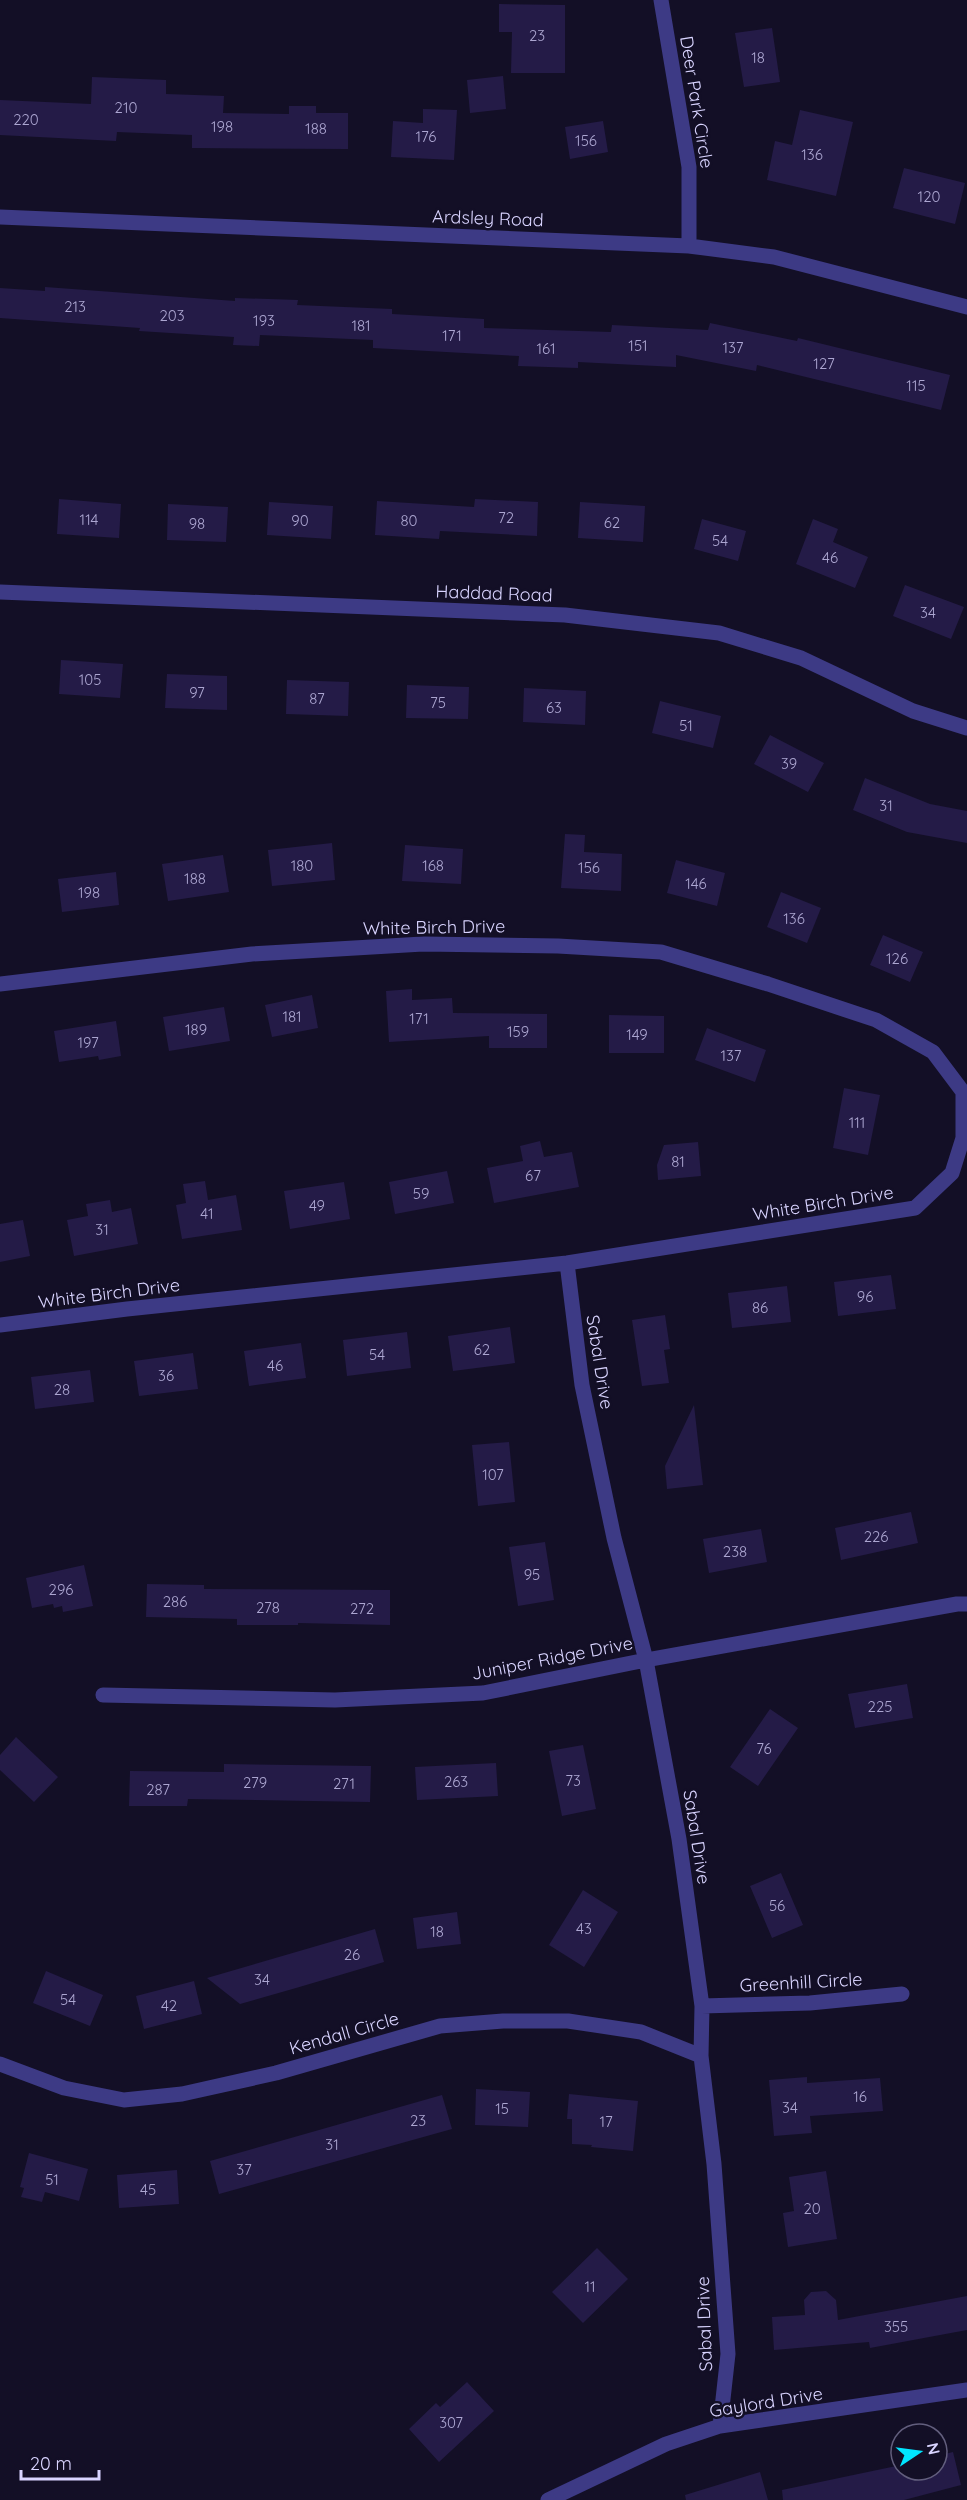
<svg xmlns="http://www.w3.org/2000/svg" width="967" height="2500" viewBox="0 0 967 2500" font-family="Quicksand,sans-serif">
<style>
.building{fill:#241b47}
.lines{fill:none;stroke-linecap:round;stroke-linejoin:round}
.minor{stroke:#3d3a85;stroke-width:15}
.labels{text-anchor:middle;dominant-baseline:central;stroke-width:5;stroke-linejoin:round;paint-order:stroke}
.number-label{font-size:15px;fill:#aca6d1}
.street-label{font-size:18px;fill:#d9d4ff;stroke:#130f26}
</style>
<rect width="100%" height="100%" fill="#130f26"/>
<path class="building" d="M499 4 565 5V73H511L512 32H499Z
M772 28 780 82 744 87 735 33Z
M503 76 506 109 470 113 467 80Z
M92 77 166 80V94L224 96 223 113 289 114V106H316V113H348V149L192 148V135L117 132 116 141 0 135V100L91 104Z
M423 109 457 110 454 160 391 157 393 121 423 123Z
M800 110 853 122 836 196 767 180 775 141 792 145Z
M603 121 608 152 570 159 565 127Z
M904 168 965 183 955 224 893 208Z
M45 287 235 301V298L298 300 297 305 392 309V314L484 319V328L611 332 612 325 708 330 710 323 797 341 798 338 950 375 941 410 757 365 756 371 676 355V367L578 362V368L518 366 519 356 373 348V340L260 335 259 346 233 345 234 337 139 331 140 328 0 318V288L45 291Z
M59 499 121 504 119 538 57 534Z
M475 499 538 502 537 536 440 531 439 539 375 535 377 501 474 507Z
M269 502 333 506 331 539 267 535Z
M580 502 645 506 643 542 578 538Z
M168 504 228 507 226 542 167 540Z
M702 519 746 531 738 561 694 549Z
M813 519 838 529 833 542 868 557 855 588 796 564Z
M905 585 964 607 951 639 893 616Z
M61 660 123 664 120 698 59 694Z
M167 674 227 676V710L165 708Z
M287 680 349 682 348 716 286 714Z
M407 685 469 687 468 719 406 718Z
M524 688 586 691 585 725 523 722Z
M660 701 721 716 713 748 652 733Z
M770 735 824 763 808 792 754 764Z
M865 778 930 804 967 811V843L907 832 853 810Z
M565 834 585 835 584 852 622 854 621 891 561 888Z
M332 843 335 880 272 886 268 850Z
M405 845 463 849 461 884 402 881Z
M223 855 229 892 168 901 162 864Z
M676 860 725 873 717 906 667 893Z
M116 872 119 905 62 912 58 879Z
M781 892 821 908 807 943 767 927Z
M883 935 923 952 910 982 870 965Z
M412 989V1000L452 998 453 1013 547 1014V1048H489V1036L389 1042 386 991Z
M312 995 318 1028 272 1037 265 1005Z
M224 1007 230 1041 169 1051 163 1017Z
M609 1015 664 1016V1053H609Z
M116 1021 121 1056 99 1060 98 1056 59 1062 54 1031Z
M707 1028 766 1050 755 1082 695 1060Z
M844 1088 880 1095 868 1155 833 1148Z
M540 1141 544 1157 572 1152 579 1187 494 1203 487 1168 523 1161 520 1146Z
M698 1142 701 1176 658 1180 657 1165 664 1145Z
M447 1171 454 1203 395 1214 389 1182Z
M205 1181 208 1200 236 1195 242 1230 182 1239 176 1205 186 1203 183 1184Z
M344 1182 350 1219 290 1229 284 1191Z
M110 1200 112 1212 131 1208 138 1244 74 1256 67 1220 88 1216 86 1204Z
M23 1220 30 1256 0 1262V1224Z
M891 1275 896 1309 838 1316 834 1282Z
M787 1286 791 1322 732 1328 728 1293Z
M665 1315 670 1349 664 1350 669 1383 642 1386 632 1320Z
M510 1327 515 1363 453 1371 448 1336Z
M407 1332 411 1368 347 1376 343 1340Z
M301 1343 306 1378 249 1386 244 1351Z
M193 1353 198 1389 139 1396 134 1361Z
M90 1370 94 1402 35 1409 31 1377Z
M694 1405 703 1485 667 1489 665 1466Z
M509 1442 515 1502 478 1506 472 1445Z
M911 1512 918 1543 841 1560 835 1528Z
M761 1529 767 1562 709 1573 703 1539Z
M545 1542 554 1600 518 1606 509 1547Z
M84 1565 93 1606 63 1612 62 1606 54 1608 53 1604 32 1608 26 1578Z
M147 1584 204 1585V1589L390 1590V1625L298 1623V1625H237V1619L146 1617Z
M907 1684 913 1718 855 1728 848 1694Z
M770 1709 798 1728 758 1786 730 1767Z
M16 1737 58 1777 34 1802 0 1770V1755Z
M583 1745 596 1809 562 1816 549 1751Z
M496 1763 498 1796 417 1800 415 1767Z
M224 1764 371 1766 370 1802 188 1799 187 1806H129L130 1771 224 1772Z
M781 1873 803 1925 772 1938 750 1886Z
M583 1890 618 1912 584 1967 549 1945Z
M457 1912 461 1944 417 1949 413 1918Z
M375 1929 384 1962 296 1988 240 2004 207 1978Z
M46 1971 103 1995 90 2026 33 2003Z
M194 1981 202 2014 144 2029 136 1996Z
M807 2077V2083L880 2078 883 2111 810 2116 812 2133 774 2136 769 2080Z
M476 2089 530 2092 528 2127 475 2125Z
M569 2094 638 2101 633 2151 591 2147 592 2145 572 2144V2119H567Z
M442 2095 452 2129 219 2194 210 2161Z
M29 2153 88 2169 79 2201 45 2192 42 2202 21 2197 24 2188 20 2187Z
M177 2170 179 2204 119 2208 117 2175Z
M826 2171 837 2239 788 2247 783 2213 794 2211 789 2177Z
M597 2248 628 2279 583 2323 552 2292Z
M826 2291 836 2300 838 2320 967 2296V2330L870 2348 869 2342 774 2350 772 2317 805 2315 804 2300 811 2292Z
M467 2382 494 2411 439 2462 409 2429 436 2403 440 2407Z
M953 2452 961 2485 904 2500H783L782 2490 901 2465V2470H937V2456Z
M760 2472 768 2500H686L685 2495Z"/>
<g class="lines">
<path class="minor" d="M661 0 689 167V246
M0 217 689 246 774 257 967 307
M0 592 565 615 719 633 801 658 913 711 967 728
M0 984 252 954 423 944 558 946 661 952 768 984 876 1020 933 1052 963 1092V1138L952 1173 915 1208 567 1263 127 1309 0 1325
M567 1263 582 1385 614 1538 646 1660 679 1839 702 2006 701 2056 714 2164 728 2354 720 2426
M103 1695 335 1700 483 1693 646 1660 957 1604H967
M702 2006 810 2003 902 1994
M0 2064 64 2088 124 2100 182 2094 276 2073 440 2026 503 2021H568L641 2032 701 2056
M548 2500 666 2444 720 2426 967 2390"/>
</g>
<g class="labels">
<g class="number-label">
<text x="537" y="35">23</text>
<text x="758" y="57">18</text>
<text x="126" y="107">210</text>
<text x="26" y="119">220</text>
<text x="222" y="126">198</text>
<text x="316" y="128">188</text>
<text x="426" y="136">176</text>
<text x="586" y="140">156</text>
<text x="812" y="154">136</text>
<text x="929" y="196">120</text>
<text x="75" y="306">213</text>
<text x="172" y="315">203</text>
<text x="264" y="320">193</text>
<text x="361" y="325">181</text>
<text x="452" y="335">171</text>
<text x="638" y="345">151</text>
<text x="733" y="347">137</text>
<text x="546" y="348">161</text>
<text x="824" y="363">127</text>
<text x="916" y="385">115</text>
<text x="506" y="517">72</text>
<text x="89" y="519">114</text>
<text x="300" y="520">90</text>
<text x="409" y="520">80</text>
<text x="612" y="522">62</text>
<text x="197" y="523">98</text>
<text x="720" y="540">54</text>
<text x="830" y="557">46</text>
<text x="928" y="612">34</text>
<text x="90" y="679">105</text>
<text x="197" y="692">97</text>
<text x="317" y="698">87</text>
<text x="438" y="702">75</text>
<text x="554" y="707">63</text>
<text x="686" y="725">51</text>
<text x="789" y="763">39</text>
<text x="886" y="805">31</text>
<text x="302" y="865">180</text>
<text x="433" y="865">168</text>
<text x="589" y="867">156</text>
<text x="195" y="878">188</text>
<text x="696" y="883">146</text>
<text x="89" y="892">198</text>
<text x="794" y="918">136</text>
<text x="897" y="958">126</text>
<text x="292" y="1016">181</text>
<text x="419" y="1018">171</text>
<text x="196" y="1029">189</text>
<text x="518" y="1031">159</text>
<text x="637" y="1034">149</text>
<text x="88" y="1042">197</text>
<text x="731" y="1055">137</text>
<text x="857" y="1122">111</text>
<text x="678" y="1161">81</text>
<text x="533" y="1175">67</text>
<text x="421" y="1193">59</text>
<text x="317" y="1205">49</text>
<text x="207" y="1213">41</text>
<text x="102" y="1229">31</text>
<text x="865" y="1296">96</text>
<text x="760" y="1307">86</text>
<text x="482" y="1349">62</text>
<text x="377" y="1354">54</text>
<text x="275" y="1365">46</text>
<text x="166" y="1375">36</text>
<text x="62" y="1389">28</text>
<text x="493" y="1474">107</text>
<text x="876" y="1536">226</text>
<text x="735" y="1551">238</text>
<text x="532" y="1574">95</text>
<text x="61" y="1589">296</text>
<text x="175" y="1601">286</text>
<text x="268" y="1607">278</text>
<text x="362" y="1608">272</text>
<text x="880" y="1706">225</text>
<text x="764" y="1748">76</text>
<text x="573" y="1780">73</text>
<text x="456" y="1781">263</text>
<text x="255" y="1782">279</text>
<text x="344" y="1783">271</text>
<text x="158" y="1789">287</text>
<text x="777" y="1905">56</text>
<text x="584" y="1928">43</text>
<text x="437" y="1931">18</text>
<text x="352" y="1954">26</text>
<text x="262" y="1979">34</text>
<text x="68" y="1999">54</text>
<text x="169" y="2005">42</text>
<text x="860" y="2096">16</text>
<text x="790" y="2107">34</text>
<text x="502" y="2108">15</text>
<text x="418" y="2120">23</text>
<text x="606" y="2121">17</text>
<text x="332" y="2144">31</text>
<text x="244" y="2169">37</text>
<text x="52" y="2179">51</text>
<text x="148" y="2189">45</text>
<text x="812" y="2208">20</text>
<text x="590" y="2286">11</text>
<text x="896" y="2326">355</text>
<text x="451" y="2422">307</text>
</g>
<g class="street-label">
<text transform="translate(697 102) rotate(81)">Deer Park Circle</text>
<text transform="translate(488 218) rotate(2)">Ardsley Road</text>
<text transform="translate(494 593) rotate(2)">Haddad Road</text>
<text transform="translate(434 927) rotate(-1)">White Birch Drive</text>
<text transform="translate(823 1203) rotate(-9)">White Birch Drive</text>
<text transform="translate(109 1293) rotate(-7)">White Birch Drive</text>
<text transform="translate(600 1362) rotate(81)">Sabal Drive</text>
<text transform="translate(552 1658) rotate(-11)">Juniper Ridge Drive</text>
<text transform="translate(697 1837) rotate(81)">Sabal Drive</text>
<text transform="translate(801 1982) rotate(-3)">Greenhill Circle</text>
<text transform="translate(344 2033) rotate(-16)">Kendall Circle</text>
<text transform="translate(704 2324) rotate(-92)">Sabal Drive</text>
<text transform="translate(766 2402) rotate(-9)">Gaylord Drive</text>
</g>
</g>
<g transform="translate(919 2452) rotate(77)"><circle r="28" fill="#130f26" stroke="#625e7d" stroke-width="1.5"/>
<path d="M0-4.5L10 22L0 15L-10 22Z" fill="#00e5ff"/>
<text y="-9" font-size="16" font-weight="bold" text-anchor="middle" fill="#d9d4ff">N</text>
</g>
<path d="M21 2470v9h78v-9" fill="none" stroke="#d9d4ff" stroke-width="3"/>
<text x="30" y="2470" font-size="18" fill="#d9d4ff" stroke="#130f26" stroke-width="4.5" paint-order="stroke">20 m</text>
</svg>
